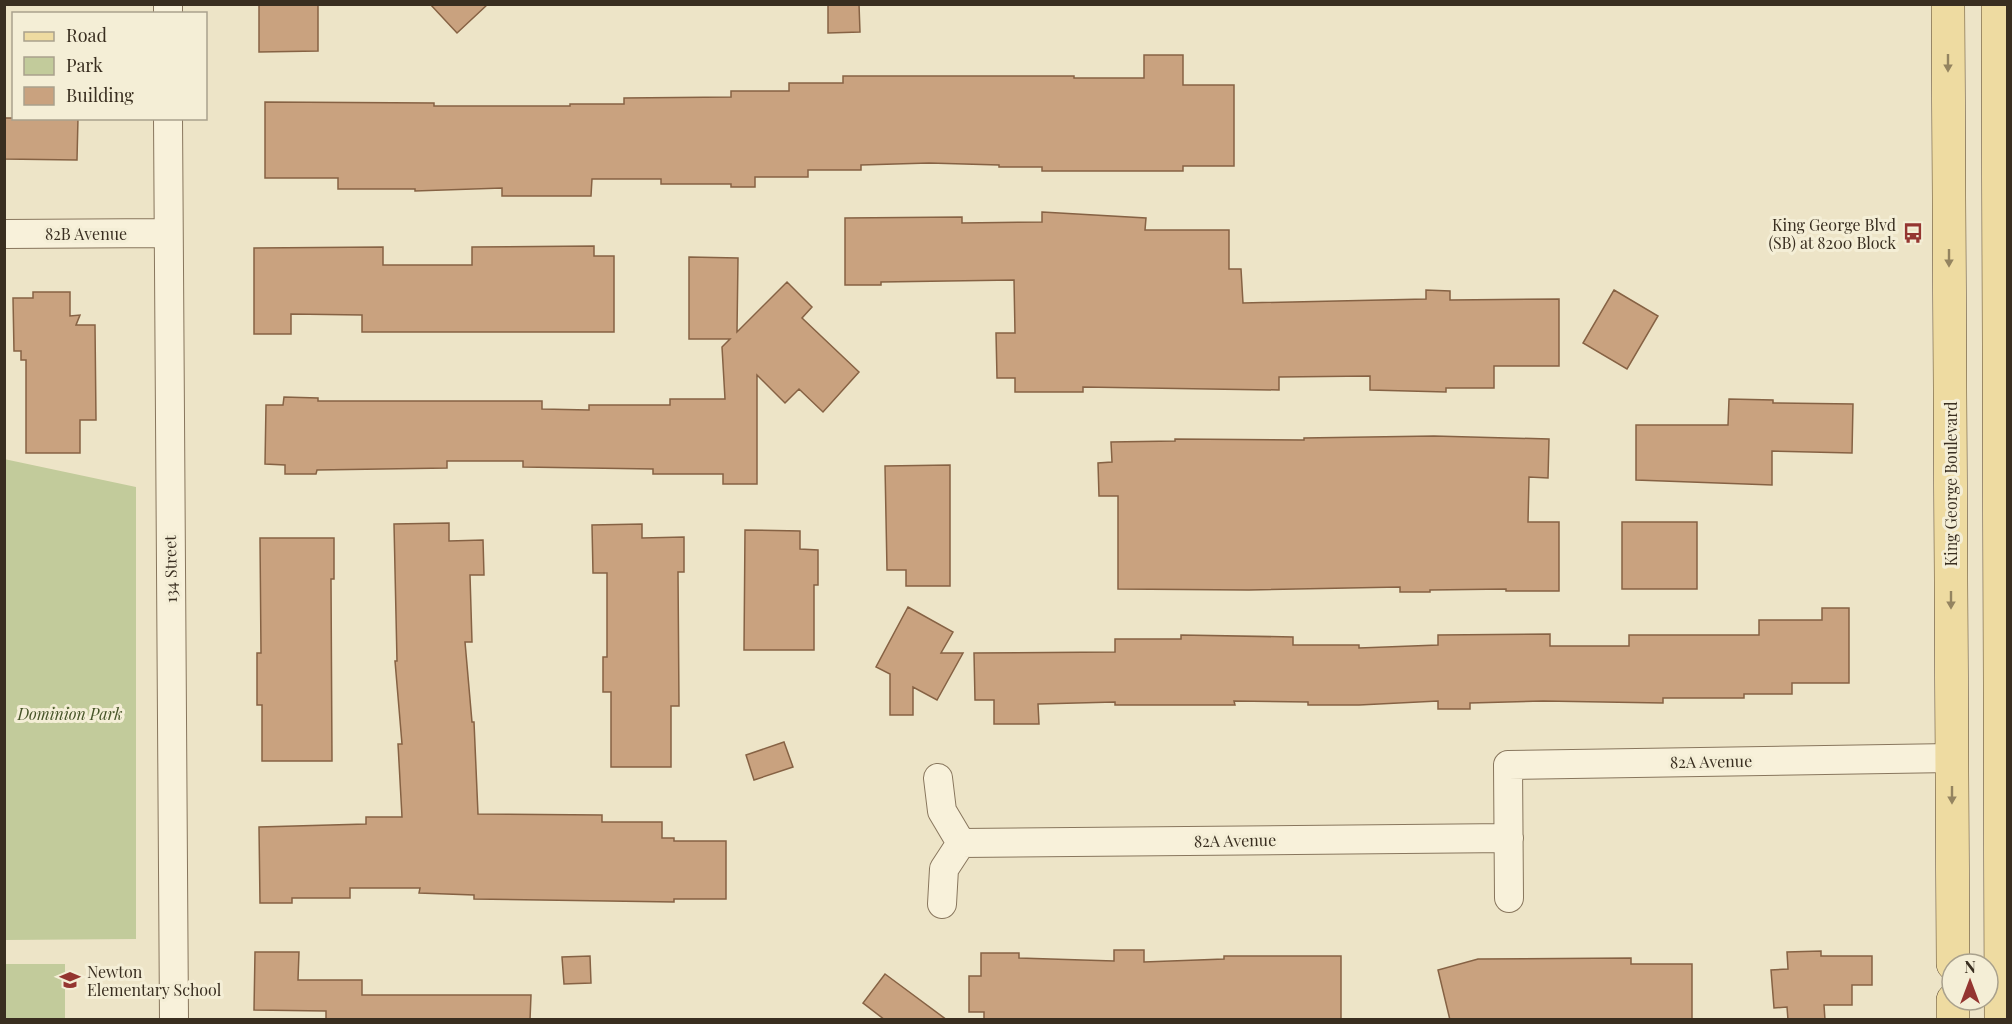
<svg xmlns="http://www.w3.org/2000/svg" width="2012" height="1024" viewBox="0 0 2012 1024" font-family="'Playfair Display',serif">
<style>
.green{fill:#c2cb9b}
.building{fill:#c9a27f;stroke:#866244;stroke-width:1.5}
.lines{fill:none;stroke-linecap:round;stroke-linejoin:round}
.street-casing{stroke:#88765d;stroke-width:30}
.primary-casing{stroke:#564431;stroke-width:34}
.street{stroke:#f8f1da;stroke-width:28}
.primary{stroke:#eedba1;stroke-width:33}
.oneway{fill:#948460}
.labels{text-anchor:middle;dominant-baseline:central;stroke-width:6;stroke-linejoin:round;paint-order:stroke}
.poi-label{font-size:16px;fill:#392e20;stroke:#f4eed6;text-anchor:end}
.street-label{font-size:16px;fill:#392e20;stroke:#f4eed6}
.park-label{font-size:16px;font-style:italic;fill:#465428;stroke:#f4eed6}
</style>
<rect width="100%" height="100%" fill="#ede4c7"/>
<path class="green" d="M4 459 136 487V939L5 940Z
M5 964H65V1019H5Z"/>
<path class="building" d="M259 4H318V51L259 52Z
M430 4H488L457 33Z
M828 4H859L860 32 828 33Z
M1144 55H1183V85H1234V166H1183V171H1042V167H999V165L929 163 861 165V170H808V177H755V187H731V184H661V179H592L591 196H502V188L415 191V189H338V178H265V102L434 103V106H570V104H624V98L731 97V91H789V83H843V76H1074V78H1144Z
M4 118H78L77 160 4 159Z
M1042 212 1146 218 1145 230H1229V269H1241L1243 303 1426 299V290L1450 291V300L1559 299V366H1494V388H1446V392L1370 390V376L1279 377V390L1083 387V392H1015V378H997L996 333H1015L1014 280 881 282V285H845V218L962 217V223L1042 222Z
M594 246V256H614V332H362V315L291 314V334H254V248L383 247V265H472V247Z
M689 257 738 258 737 332 787 282 812 307 802 318 859 372 823 412 799 389 785 403 757 375V484H723V474H653V469L523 467V461H447V468L317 470 316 474H285V465L265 464 266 405H283L284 397 318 398V401H542V409L589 410V405H670V399H725L722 347 730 339H689Z
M1614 290 1658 316 1627 369 1583 343Z
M33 292H70V316L80 315 76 325H95L96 420H80V453H26V360H21V351H14L13 298H33Z
M1729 399 1773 400V403L1853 404 1852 453 1772 451V485L1636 480V425H1728Z
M1434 436 1549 439 1548 478 1529 477 1528 522H1559V591H1506V589L1430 590V592H1400V587L1249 590 1118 589V496H1099L1098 463 1112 462 1111 442 1175 441V439L1304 440V438Z
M950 465V586H906V570H887L885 466Z
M1622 522H1697V589H1622Z
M449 523V541L483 540 484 575H470L472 642H465L472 722H474L478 814 602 815V822H662V838H674V841H726V899H674V902L474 899V895L419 893 420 888H350V898H292V903H260L259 827 366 824V817H402L398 744H402L395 661H397L394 524Z
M642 524V538L684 537V572H678L679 706H671V767H611V692H603V657H607V573H593L592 525Z
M745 530 800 531V549L818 550V585H814V650H744Z
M260 538H334V579H331L332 761H262V705H257V653H261Z
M908 607 953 632 941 653H963L937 700 913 687V715H890V674L876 667Z
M1822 608H1849V683H1792V694H1744V698H1663V703L1543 701 1470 703V709H1438V701L1359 705H1308V702L1234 701 1235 705H1115V702L1038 704 1039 724H994V700H975L974 653 1115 652V639H1181V635L1293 637V645H1359V648L1438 645V635L1550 634V646H1629V635H1759V620H1822Z
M784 742 793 767 754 780 746 755Z
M1114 950H1144V962L1224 959V956H1341V1020H984V1012H969V976H981V953H1019V958L1114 961Z
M1821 951V956H1872V985H1852V1005H1824L1825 1020H1788L1787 1007 1774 1008 1771 970 1788 969 1787 952Z
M255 952H299L298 980H362V995H531L530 1020H326V1011L254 1010Z
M590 956 591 983 564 984 562 957Z
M1631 958V964H1692V1020H1450L1438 970 1478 959Z
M885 974 947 1020H885L863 1003Z"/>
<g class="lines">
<g class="street-casing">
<path id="street" d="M168 14V4
M168 118 174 1020
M4 234 167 233
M938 778 942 811 961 843 1509 838
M1509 898 1508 765 1951 758
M942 904 944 869 961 843"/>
</g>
<g class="primary-casing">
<path id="primary" d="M1948 4 1953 964
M1998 4 2001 1020
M1953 1000V1020"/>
</g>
<use href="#street" class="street"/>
<use href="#primary" class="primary"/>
</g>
<defs><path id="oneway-solid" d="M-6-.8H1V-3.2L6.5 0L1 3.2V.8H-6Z" transform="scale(1.5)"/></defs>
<g class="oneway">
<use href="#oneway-solid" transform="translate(1948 63) rotate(90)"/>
<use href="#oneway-solid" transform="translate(1949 258) rotate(90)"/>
<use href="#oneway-solid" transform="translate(1951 600) rotate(90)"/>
<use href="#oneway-solid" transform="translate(1952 795) rotate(90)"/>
</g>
<defs>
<g id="bus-bare" transform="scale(1.62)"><path d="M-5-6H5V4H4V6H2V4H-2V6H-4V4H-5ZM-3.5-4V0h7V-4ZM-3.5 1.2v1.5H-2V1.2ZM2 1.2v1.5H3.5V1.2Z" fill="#943530" stroke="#f4eed6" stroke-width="2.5" paint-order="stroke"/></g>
<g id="school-bare" transform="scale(1.62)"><path d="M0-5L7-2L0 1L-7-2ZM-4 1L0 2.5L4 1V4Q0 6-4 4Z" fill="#943530" stroke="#f4eed6" stroke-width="2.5" paint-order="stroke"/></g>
</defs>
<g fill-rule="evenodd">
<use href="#bus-bare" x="1913" y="233"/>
<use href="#school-bare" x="70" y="980"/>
</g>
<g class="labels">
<g class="poi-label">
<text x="1896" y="224">King George Blvd<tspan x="1896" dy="18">(SB) at 8200 Block</tspan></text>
<text x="87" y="971" text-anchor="start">Newton<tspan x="87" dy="18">Elementary School</tspan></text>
</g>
<g class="street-label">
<text x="86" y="233">82B Avenue</text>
<text transform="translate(1950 484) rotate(-90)">King George Boulevard</text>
<text transform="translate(170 569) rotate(-91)">134 Street</text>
<text transform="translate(1711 761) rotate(-1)">82A Avenue</text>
<text transform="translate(1235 840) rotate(-1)">82A Avenue</text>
</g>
<g class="park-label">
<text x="70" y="713">Dominion Park</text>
</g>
</g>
<rect width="2012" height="1024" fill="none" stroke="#392e20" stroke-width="12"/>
<rect x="12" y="12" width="195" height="108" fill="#f4eed6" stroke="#a9a18d" stroke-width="1.5"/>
<rect x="24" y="32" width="30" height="9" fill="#eedba1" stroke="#a9a18d" stroke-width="1.5"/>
<text x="66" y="42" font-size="18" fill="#392e20">Road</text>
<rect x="24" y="57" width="30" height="18" fill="#c2cb9b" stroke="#a9a18d" stroke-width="1.5"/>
<text x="66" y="72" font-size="18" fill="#392e20">Park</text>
<rect x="24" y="87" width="30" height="18" fill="#c9a27f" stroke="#a9a18d" stroke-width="1.5"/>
<text x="66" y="102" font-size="18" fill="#392e20">Building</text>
<g transform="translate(1970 982)"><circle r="28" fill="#f4eed6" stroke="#a9a18d" stroke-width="1.5"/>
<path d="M0-4.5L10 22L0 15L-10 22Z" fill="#943530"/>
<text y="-9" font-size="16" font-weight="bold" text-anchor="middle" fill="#392e20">N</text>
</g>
</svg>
